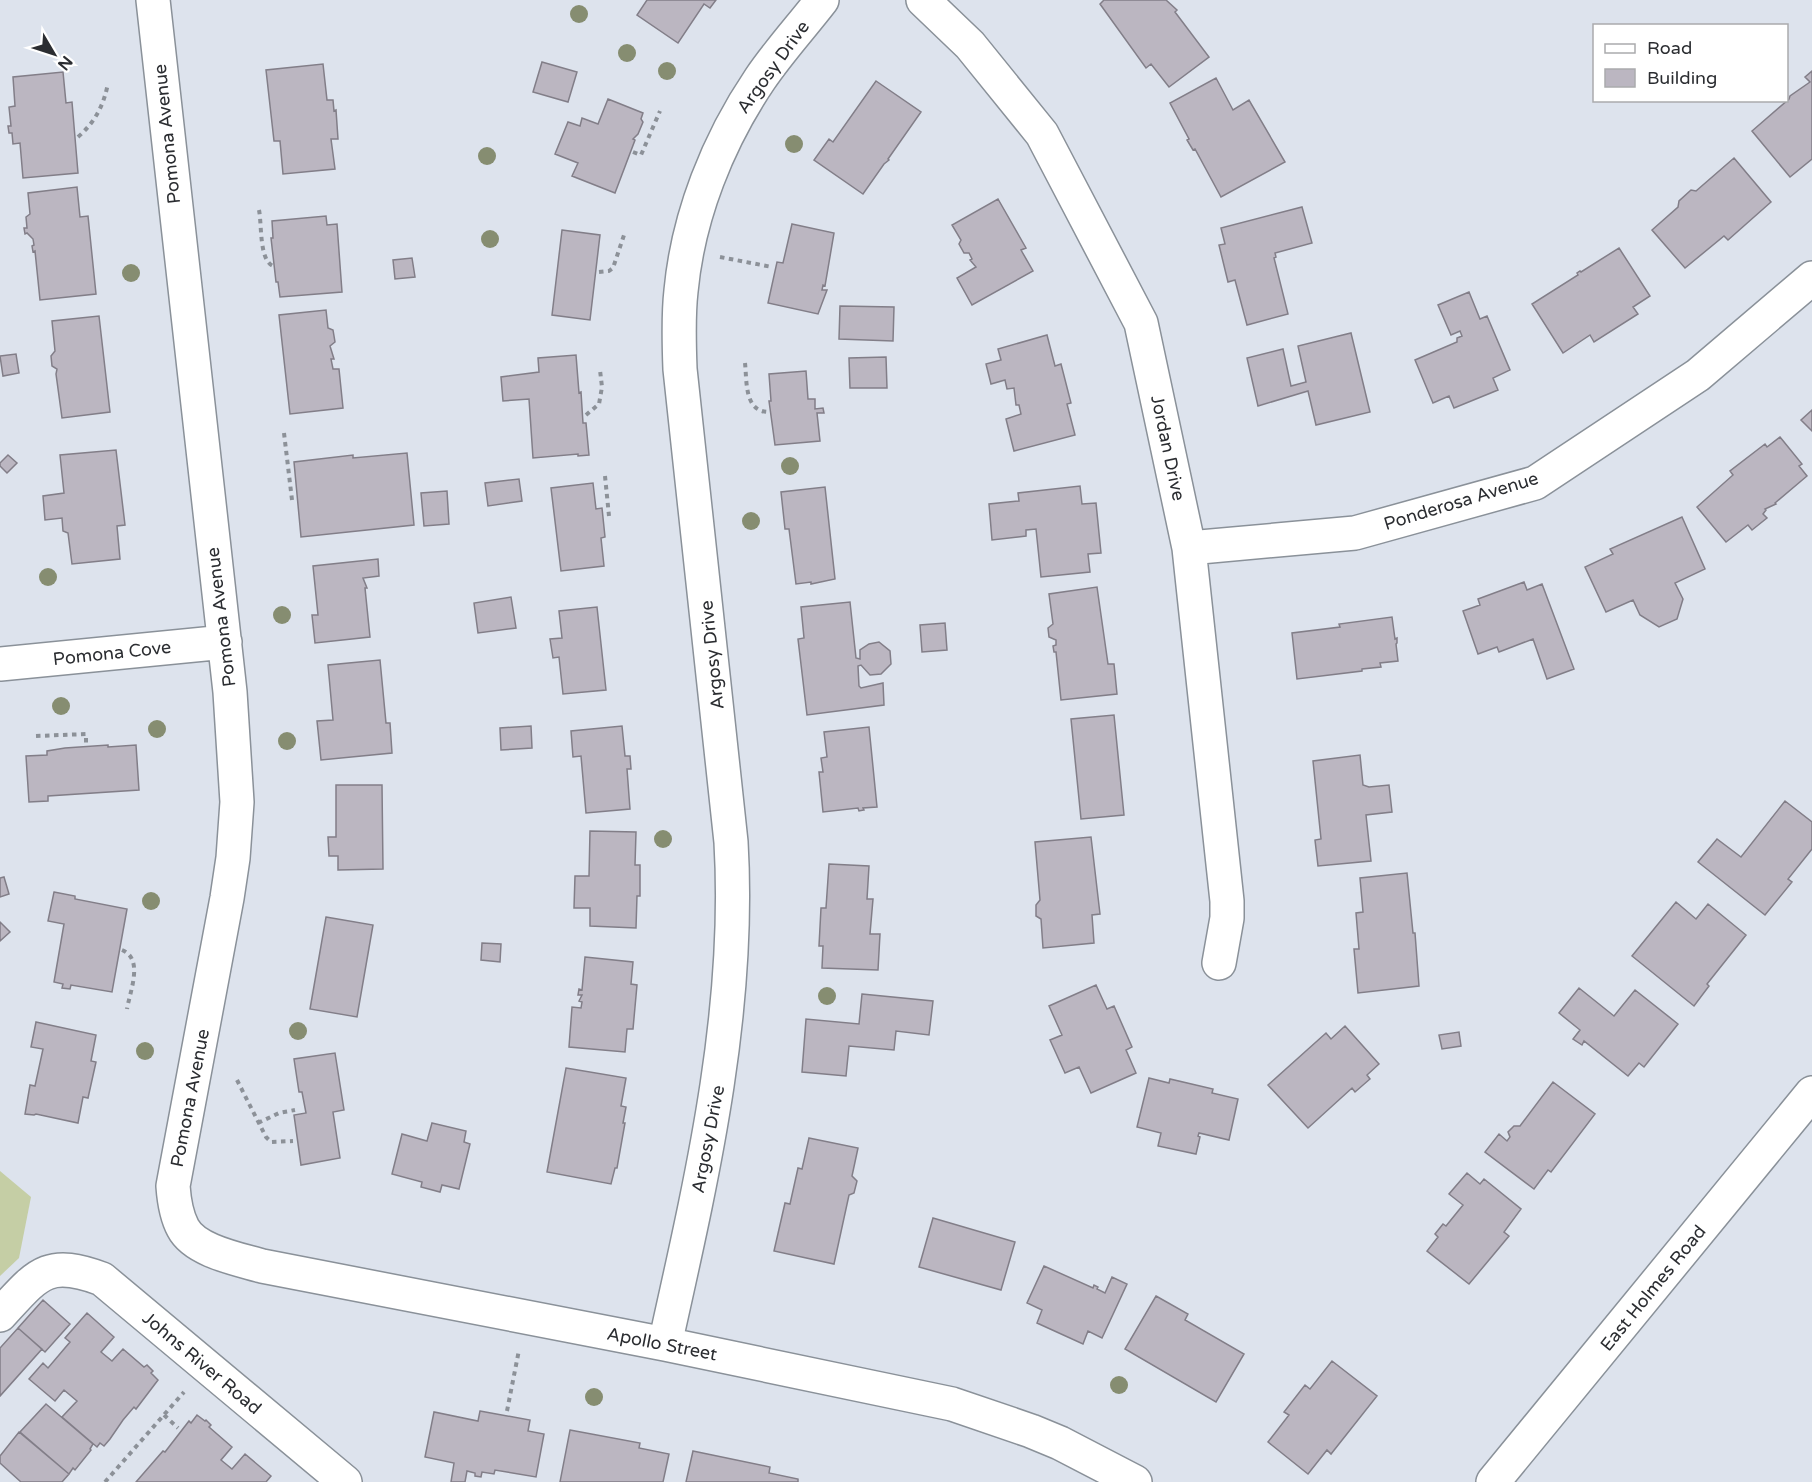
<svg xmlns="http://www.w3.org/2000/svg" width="1812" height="1482" viewBox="0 0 1812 1482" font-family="'Varela Round',sans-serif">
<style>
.green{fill:#c5cea5}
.building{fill:#bbb6c1;stroke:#827e88;stroke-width:1.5}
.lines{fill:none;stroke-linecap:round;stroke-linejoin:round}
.street-casing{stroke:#8a9199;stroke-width:36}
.secondary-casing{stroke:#8a9199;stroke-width:36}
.path{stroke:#8c9198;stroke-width:4;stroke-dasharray:4.5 4.5;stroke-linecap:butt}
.street{stroke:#fff;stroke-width:33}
.secondary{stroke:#fff;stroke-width:33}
.tree{fill:#868d71}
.labels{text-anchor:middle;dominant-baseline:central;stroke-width:5;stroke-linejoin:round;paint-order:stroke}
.street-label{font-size:18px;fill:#2b2d31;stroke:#fff}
</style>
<rect width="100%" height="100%" fill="#dde3ed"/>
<path class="green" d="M0 1171 31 1197 19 1258 0 1276Z"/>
<path class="building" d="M647 0H716L710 8 704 4 678 43 637 15Z
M1104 0H1166L1177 10 1175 12 1209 57 1169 87 1151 64 1146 68 1100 4Z
M542 62 577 72 568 102 533 92Z
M323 64 327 100H333L334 111 336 110 338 139H331L335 169 283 174 280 141H274L266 70Z
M1812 71V159L1790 177 1752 131 1789 99 1790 96 1810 82 1805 77Z
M63 72 66 103 72 102 78 173 23 178 20 143 13 144 12 133H9L8 126H11L9 107 15 106 13 77Z
M1216 78 1233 110 1249 100 1285 162 1221 197 1195 149 1193 150 1187 140 1189 139 1170 103Z
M876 81 921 112 888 159 889 160 884 164 863 194 814 160 829 139 833 142Z
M608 99 643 113 641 119 643 122 638 134 633 139 635 140 615 193 572 176 578 163 555 154 568 122 580 126 582 118 598 124Z
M1734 158 1771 202 1728 240 1724 236 1685 268 1652 230 1678 207 1679 201 1691 190 1696 191Z
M77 187 80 217 88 216 96 294 40 300 35 251 33 252 32 246 34 245 33 239 27 233 25 234 24 228H27L26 217 30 214 28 193Z
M998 199 1026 248 1021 250 1033 271 972 305 957 278 976 267 970 260 972 259 969 253H964L959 244 961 240 952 225Z
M1302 207 1312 243 1275 253 1276 257 1274 258 1288 314 1247 325 1235 280 1228 282 1219 245 1225 244 1221 228Z
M326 216 327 225 337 224 342 292 280 297 278 282H276L271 238H273L272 221Z
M792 224 834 233 825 286 823 285 822 290H827L818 314 768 303 777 262 783 263Z
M562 230 600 235 590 320 552 315Z
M1619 248 1650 296 1633 307 1638 314 1594 342 1590 335 1563 353 1532 304 1578 275 1577 273 1580 271 1581 272Z
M412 258 415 277 395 279 393 260Z
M1469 292 1480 319 1487 316 1510 370 1493 378 1498 390 1454 408 1449 396 1433 403 1415 360 1457 342V338L1462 336 1460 331 1451 335 1438 305Z
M840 306 894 307 893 341 839 339Z
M326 310 328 328 333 330 335 342 330 346 334 359H331L333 369H339L343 408 290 414 279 315Z
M99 316 110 412 62 418 56 374 57 369 52 366 51 356 55 351 52 321Z
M1351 333 1370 412 1316 425 1308 391 1258 406 1247 358 1283 349 1291 386 1306 382 1298 346Z
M1047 335 1055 366 1061 364 1071 403 1067 404 1075 435 1014 451 1006 419 1021 414 1019 405H1016L1014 388 1007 389 1005 380 991 384 986 364 1001 360 998 349Z
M16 354 19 373 3 376 0 356Z
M576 355 579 393 581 392 583 423H586L589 455 578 456V454L533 458 529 399 503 401 501 377 539 372 538 358Z
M886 357 887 388H850L849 358Z
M806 371 808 399H815V409L823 408 824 413H817L820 441 775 445 769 401H771L769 374Z
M1812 410V431L1801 420Z
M1780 437 1802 464 1799 466 1807 476 1775 503 1776 504 1765 509 1766 510 1763 514 1767 518 1752 530 1748 525 1726 542 1697 507 1733 475 1730 471 1765 444 1767 447Z
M116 450 125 525 117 526 120 559 72 564 68 533 63 531 62 518 45 520 43 496 64 493 60 455Z
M407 453 414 525 301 537 294 462 353 455V458Z
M8 455 17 463 7 473 0 466V463Z
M519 479 522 501 488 506 485 483Z
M593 483 596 509 602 508 605 537 601 538 604 566 561 571 551 488Z
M1080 486 1082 504 1096 503 1101 553 1088 554 1090 572 1041 577 1036 529 1026 530V536L992 540 989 504 1019 501 1018 493Z
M825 487 835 579 811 584V582L796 584 789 529H785L781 492Z
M447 491 449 524 424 526 421 493Z
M1682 517 1705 569 1675 583 1683 599 1677 619 1659 627 1640 615 1633 600 1606 612 1585 567 1613 554 1610 549Z
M378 559 379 576 363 578 367 588H365L370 637 315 643 312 615H318L313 566Z
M1524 582 1527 590 1542 584 1574 669 1547 679 1533 639 1499 652 1497 647 1478 654 1463 611 1480 605 1478 599Z
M1097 587 1108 664H1114L1117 694 1061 700 1056 652H1054L1053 646 1056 645V640L1049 637 1048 628 1053 624 1049 594Z
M511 597 516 628 478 633 474 603Z
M850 602 856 658 860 659V650L869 644 879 642 890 651 891 664 881 674 870 675 861 665 858 666 859 686 861 688 883 683 884 705 807 715 798 639 804 638 801 607Z
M597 607 606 690 563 694 559 657 553 658 550 639 562 638 559 611Z
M1392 617 1395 639 1397 638V643L1396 644 1398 661 1380 663 1381 667 1362 669V671L1297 679 1292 633 1340 627 1339 624Z
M945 623 947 650 922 652 920 625Z
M380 660 386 723H390L392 753 321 760 317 721 333 720 328 665Z
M1114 715 1124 815 1081 819 1071 719Z
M531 726 532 748 501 750 500 728Z
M622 726 625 756H630L631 769H627L630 809 586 813 581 756 573 757 571 731Z
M869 727 877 807 863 808 864 810 859 811 858 808 823 812 819 772H823L821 758 827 757 824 732Z
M108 745V747L136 745 139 790 48 796V801L29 802 26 756 47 755V751L65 748Z
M1360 755 1363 785 1369 787 1389 785 1392 812 1366 815 1371 861 1318 866 1315 840 1321 839 1313 761Z
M336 785H382L383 869 338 870V856H329L328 837H336Z
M1785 801 1812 822V849L1788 879 1792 882 1765 915 1698 862 1717 839 1741 857Z
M590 831 636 832 635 865H640V896H637L636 928 590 926V908H574L575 876H589Z
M1091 837 1100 914 1092 915 1094 943 1043 948 1041 919 1036 916V905L1040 900 1035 842Z
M829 864 869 866 867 899H873L870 934H880L878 970 822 968 823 946H819L821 908H826Z
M1407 873 1413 933H1415L1419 986 1358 993 1354 949H1359L1356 913 1363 912 1360 878Z
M4 877 9 894 0 897V878Z
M54 892 75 896V899L127 909 112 992 71 985 70 989 62 988 63 984 54 982 64 924 48 921Z
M1676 902 1696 919 1708 904 1746 935 1707 984 1709 986 1694 1006 1632 956Z
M326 917 373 925 357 1017 310 1009Z
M0 922 10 932 0 941Z
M482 943 501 944 500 962 481 960Z
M585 957 633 962 631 984 637 985 633 1029H627L625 1052 569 1047 572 1007 581 1008 582 1002 579 1001 582 995H578L579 989 582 990Z
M1096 985 1107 1009 1114 1006 1132 1047 1126 1050 1136 1073 1091 1093 1079 1067 1065 1073 1050 1040 1062 1035 1049 1006Z
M1579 988 1614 1016 1635 990 1678 1024 1644 1067 1639 1063 1628 1076 1584 1041 1582 1045 1573 1039 1580 1030 1559 1013Z
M862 994 933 1001 929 1035 896 1031 894 1050 849 1046 846 1076 802 1072 806 1019 859 1024Z
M36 1022 96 1035 91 1061 96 1062 88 1098 83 1097 78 1123 36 1114 34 1115 25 1114 30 1085 35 1086 43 1049 31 1047Z
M1345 1026 1379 1064 1367 1075 1370 1079 1355 1092 1352 1088 1308 1128 1268 1085 1326 1033 1331 1039Z
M1459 1032 1461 1046 1442 1049 1439 1035Z
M335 1053 344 1110 333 1112 340 1158 301 1165 294 1115 306 1113 302 1092H299L294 1059Z
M566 1068 626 1078 621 1106 626 1107 623 1123H625L617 1168H615L611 1184 547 1172Z
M1149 1078 1169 1083 1170 1079 1213 1089 1212 1093 1238 1099 1229 1140 1199 1133 1198 1136 1200 1137 1196 1154 1158 1146 1161 1133 1137 1127Z
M1553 1082 1595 1114 1551 1172 1548 1170 1534 1189 1485 1152 1499 1134 1507 1141 1510 1137 1508 1132 1514 1126H1520Z
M432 1123 466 1131 464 1142 470 1144 459 1189 442 1185 440 1192 421 1187 422 1182 392 1174 402 1134 427 1141Z
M809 1138 858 1148 852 1176 857 1181 854 1193 849 1195 834 1264 774 1251 785 1203 790 1204 798 1168 802 1169Z
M1467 1173 1480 1184 1484 1179 1521 1209 1504 1232 1509 1236 1469 1284 1427 1251 1438 1237 1435 1234 1443 1224 1446 1226 1463 1205 1449 1194Z
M933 1218 1015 1242 1001 1290 919 1267Z
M1044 1266 1093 1288 1094 1285 1098 1287 1097 1289 1105 1293 1112 1277 1127 1284 1102 1338 1088 1331 1083 1344 1037 1323 1042 1310 1027 1303Z
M1156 1296 1188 1314 1185 1320 1244 1354 1216 1402 1125 1349Z
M43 1300 70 1324 45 1352 18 1328Z
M87 1313 114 1337 101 1352 112 1361 123 1349 144 1367 147 1365 153 1371 151 1373 158 1380 136 1409 134 1407 123 1420 110 1439 104 1446 100 1443 97 1447 62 1417 77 1401 64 1390 55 1401 29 1379 43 1363 48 1368 70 1342 65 1338Z
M18 1328 42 1349 0 1396V1348Z
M1332 1361 1377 1396 1331 1454 1327 1450 1308 1474 1268 1442 1289 1415 1284 1412 1305 1385 1310 1389Z
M46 1404 93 1444 90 1449 91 1450 75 1470 73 1468 69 1474 20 1432Z
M480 1411 530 1420 528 1431 544 1434 536 1477 495 1470 494 1474 482 1472 481 1477 475 1476V1473L467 1471 465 1482H451L454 1463 425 1457 434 1412 478 1421Z
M197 1415 205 1421 206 1420 211 1425 209 1427 232 1447 221 1460 232 1469 245 1454 271 1476 266 1482H136L163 1451 165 1452 189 1421 191 1423Z
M570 1430 640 1443 639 1448 669 1454 663 1482H560Z
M19 1432 69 1474 62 1482H21L0 1463V1456Z
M693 1451 770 1467 769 1473 798 1479V1482H686Z"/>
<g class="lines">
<g class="street-casing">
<path id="street" d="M153 0 230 692 237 802 233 858 227 898 173 1186C174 1200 176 1215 183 1228 195 1251 238 1259 262 1266L665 1344 952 1404 1031 1431 1060 1443 1135 1482
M923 0 970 45 1042 134 1141 323 1189 548 1227 901V918L1219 963
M1189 548 1355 533 1535 483 1698 375 1812 278
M0 664 225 642
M0 1315C37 1275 46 1258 102 1279L345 1482
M665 1344C702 1178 741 1012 731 842L680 369C679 343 678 317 681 291 688 216 718 141 760 79 779 51 802 26 822 0"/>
</g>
<g class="secondary-casing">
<path id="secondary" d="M1493 1482 1812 1093"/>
</g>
<path class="path" d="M78 137C95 122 104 105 108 83
M633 152 641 155 660 111
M259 210C262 225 259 260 273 266
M720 257 772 267
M599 272 609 271 613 268 625 232
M745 363C747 381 744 412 769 412
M586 415 599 404 602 387 600 370
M284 433 292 500
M605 476 609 516
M36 736 86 734V743
M122 950C144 959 130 991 127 1009
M237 1080 266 1137 271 1142 293 1141
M258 1123 279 1113 295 1110
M507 1411 519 1350
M164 1415 178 1428
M105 1482 184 1392"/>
<use href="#street" class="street"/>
<use href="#secondary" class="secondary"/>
</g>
<g class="tree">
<circle cx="579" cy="14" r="9"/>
<circle cx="627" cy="53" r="9"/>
<circle cx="667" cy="71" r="9"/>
<circle cx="794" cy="144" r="9"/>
<circle cx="487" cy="156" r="9"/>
<circle cx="490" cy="239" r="9"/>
<circle cx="131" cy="273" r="9"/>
<circle cx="790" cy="466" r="9"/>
<circle cx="751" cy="521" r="9"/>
<circle cx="48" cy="577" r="9"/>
<circle cx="282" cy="615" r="9"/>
<circle cx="61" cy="706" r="9"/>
<circle cx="157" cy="729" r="9"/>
<circle cx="287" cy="741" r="9"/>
<circle cx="663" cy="839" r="9"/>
<circle cx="151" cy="901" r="9"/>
<circle cx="827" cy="996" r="9"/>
<circle cx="298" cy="1031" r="9"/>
<circle cx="145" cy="1051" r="9"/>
<circle cx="1119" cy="1385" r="9"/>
<circle cx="594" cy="1397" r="9"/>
</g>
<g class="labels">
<g class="street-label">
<text transform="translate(773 67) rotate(-54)">Argosy Drive</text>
<text transform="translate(167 134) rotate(-96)">Pomona Avenue</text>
<text transform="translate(1168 448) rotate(78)">Jordan Drive</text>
<text transform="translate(1461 501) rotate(-17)">Ponderosa Avenue</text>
<text transform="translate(221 617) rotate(-97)">Pomona Avenue</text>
<text transform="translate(112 653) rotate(-6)">Pomona Cove</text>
<text transform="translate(712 655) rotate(-96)">Argosy Drive</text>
<text transform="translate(190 1098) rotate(-79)">Pomona Avenue</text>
<text transform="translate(708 1139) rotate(-79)">Argosy Drive</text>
<text transform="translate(1653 1288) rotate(-51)">East Holmes Road</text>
<text transform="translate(662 1344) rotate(11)">Apollo Street</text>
<text transform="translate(202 1363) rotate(40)">Johns River Road</text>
</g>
</g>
<rect x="1593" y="24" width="195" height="78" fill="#ffffff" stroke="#aaabad" stroke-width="1.5"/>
<rect x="1605" y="44" width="30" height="9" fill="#ffffff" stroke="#aaabad" stroke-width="1.5"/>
<text x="1647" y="54" font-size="18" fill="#2b2d31">Road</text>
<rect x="1605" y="69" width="30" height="18" fill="#bbb6c1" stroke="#aaabad" stroke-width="1.5"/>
<text x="1647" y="84" font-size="18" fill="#2b2d31">Building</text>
<g transform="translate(54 54) rotate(129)" stroke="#ffffff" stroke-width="4.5" paint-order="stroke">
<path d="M0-4.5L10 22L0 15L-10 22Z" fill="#2b2d31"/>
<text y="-9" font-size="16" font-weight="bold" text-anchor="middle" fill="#2b2d31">N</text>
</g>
</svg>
